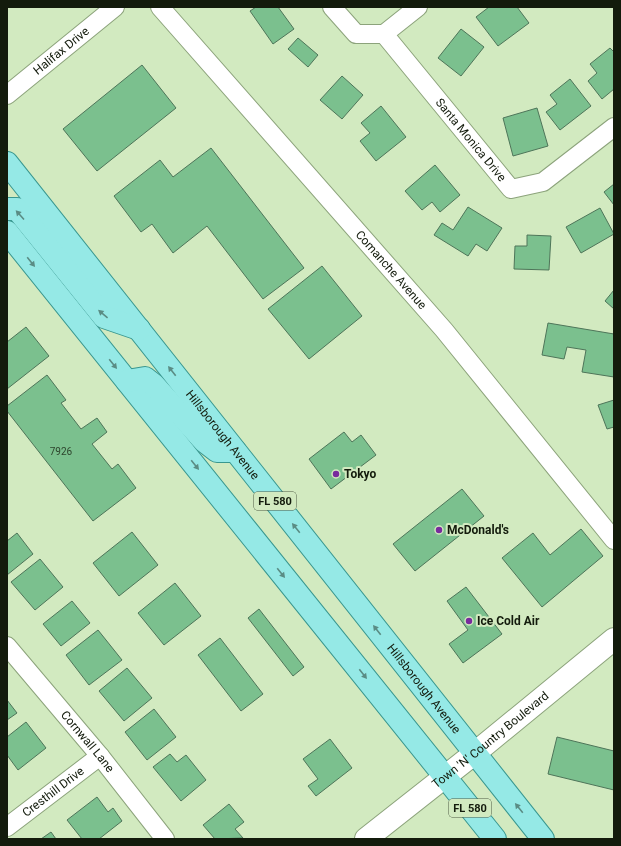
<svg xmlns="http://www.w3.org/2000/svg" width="621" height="846" viewBox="0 0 621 846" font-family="Roboto,sans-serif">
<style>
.building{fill:#7bc08e;stroke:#4e7559}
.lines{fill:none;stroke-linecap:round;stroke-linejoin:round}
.minor-casing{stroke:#8ca37b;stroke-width:20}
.tertiary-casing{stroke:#8ca37b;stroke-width:24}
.primary-casing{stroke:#39978f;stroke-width:24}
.minor{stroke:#fff;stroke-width:18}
.tertiary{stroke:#fff;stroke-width:22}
.primary{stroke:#95e9e6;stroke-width:22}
.oneway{fill:#5a8c84}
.poi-dot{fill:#782b9d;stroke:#d2eac0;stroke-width:1.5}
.labels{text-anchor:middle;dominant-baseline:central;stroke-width:4;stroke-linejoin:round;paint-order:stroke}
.number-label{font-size:10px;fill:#2d442c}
.shield{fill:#d2eac0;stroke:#4c5942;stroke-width:1}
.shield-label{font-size:11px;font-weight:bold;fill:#131b0c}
.street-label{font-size:12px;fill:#131b0c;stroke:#d2eac0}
.poi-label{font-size:12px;font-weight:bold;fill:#131b0c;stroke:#d2eac0;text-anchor:start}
</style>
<rect width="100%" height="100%" fill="#d2eac0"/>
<path class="building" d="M256 7H278L294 29 273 44 250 11Z
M489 7H517L529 23 498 46 476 17Z
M461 29 484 47 461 76 438 58Z
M298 38 318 55 308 67 288 49Z
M610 48 614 52V89L602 99 588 81 597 73 590 64Z
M142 65 176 108 97 171 63 129Z
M342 76 363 95 342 119 320 100Z
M570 79 591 106 560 130 546 112 557 104 550 95Z
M381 106 406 137 376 161 360 141 370 133 361 123Z
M537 108 548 146 513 156 503 118Z
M211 148 304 268 263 299 207 226 173 253 152 224 141 232 114 196 160 160 173 177Z
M435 165 460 195 440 212 432 202 422 210 405 191Z
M614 184V205L604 192Z
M468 207 502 228 487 251 476 244 468 256 434 235 442 223 453 230Z
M600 208 614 234 581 253 566 227Z
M527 235 551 236 549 270 514 269 515 246H527Z
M322 266 362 316 309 359 268 309Z
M614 290V309L605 301Z
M548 323 614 334V377L582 372 586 350 567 347 564 359 542 355Z
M26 327 49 356 7 389V342Z
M47 375 66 400 61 403 81 429 97 418 107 432 92 444 112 469 118 464 136 488 93 521 7 411V406Z
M614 400V427L607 429 598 405Z
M344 432 352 442 361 435 376 455 331 489 309 459Z
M462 489 484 516 415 571 393 544Z
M581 529 603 556 542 607 502 558 533 533 550 555Z
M132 532 158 565 119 596 93 563Z
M17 533 33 554 7 575V541Z
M40 559 63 587 35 610 11 582Z
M175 583 201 616 164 645 138 613Z
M466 587 502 634 463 663 449 644 468 630 447 601Z
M72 601 90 623 61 646 43 624Z
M259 609 304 667 293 676 248 618Z
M98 630 122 660 89 685 66 655Z
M220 638 263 694 241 711 198 655Z
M127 668 152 698 124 721 99 691Z
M7 700 17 713 7 720Z
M154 709 176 737 147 760 125 732Z
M26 722 46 748 18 770 7 755V737Z
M557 737 614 751V790L548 774Z
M330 739 352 768 316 796 308 786 318 779 303 759Z
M170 754 177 762 186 755 206 780 181 801 153 767Z
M97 797 108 812 113 808 122 821 99 839H82L67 820Z
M229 804 244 822 235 829 243 838 215 839 203 825Z
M51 832 56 839H41Z"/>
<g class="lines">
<g class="minor-casing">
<g id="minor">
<path id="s1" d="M160 7 444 330 614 540"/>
<path d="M332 7 356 34H384L418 7"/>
<path id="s2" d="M384 34 511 189 543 182 614 127"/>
<path id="s3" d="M7 95 115 7"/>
<path id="s4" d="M7 646 100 756 165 839"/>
<path id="s5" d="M7 827 100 756"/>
</g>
</g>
<g class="tertiary-casing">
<g id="tertiary">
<path id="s6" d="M366 839 475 753 614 639"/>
</g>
</g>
<g class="primary-casing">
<g id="primary">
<path id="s7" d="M7 163 543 839"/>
<path d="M7 209H17L104 317 139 329"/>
<path d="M7 232 495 839"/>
<path d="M127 381 145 378 154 385 204 441 217 451H235"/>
</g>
</g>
<use href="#minor" class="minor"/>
<use href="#tertiary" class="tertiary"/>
<use href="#primary" class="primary"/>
</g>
<defs><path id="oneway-solid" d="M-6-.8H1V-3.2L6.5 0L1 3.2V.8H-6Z"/></defs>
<g class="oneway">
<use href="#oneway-solid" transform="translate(20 215) rotate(-132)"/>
<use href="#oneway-solid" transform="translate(31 262) rotate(51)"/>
<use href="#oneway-solid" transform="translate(103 314) rotate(-140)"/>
<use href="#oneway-solid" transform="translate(113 364) rotate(51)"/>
<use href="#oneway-solid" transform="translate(172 371) rotate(-128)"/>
<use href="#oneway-solid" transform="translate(195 465) rotate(51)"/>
<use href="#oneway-solid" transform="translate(296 528) rotate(-129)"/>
<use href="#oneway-solid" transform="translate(281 573) rotate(51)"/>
<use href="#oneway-solid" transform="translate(377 630) rotate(-128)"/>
<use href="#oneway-solid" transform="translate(363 674) rotate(52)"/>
<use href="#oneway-solid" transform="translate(519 808) rotate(-129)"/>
</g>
<g class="poi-dot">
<circle cx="336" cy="474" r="4"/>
<circle cx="439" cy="530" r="4"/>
<circle cx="469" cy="621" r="4"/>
</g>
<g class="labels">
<g class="number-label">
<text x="61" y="451">7926</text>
</g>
<g class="shield">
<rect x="254" y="492" width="42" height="18" rx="3"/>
<rect x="449" y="799" width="42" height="18" rx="3"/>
</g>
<g class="shield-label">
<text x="275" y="501">FL 580</text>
<text x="470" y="808">FL 580</text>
</g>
<g class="street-label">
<text stroke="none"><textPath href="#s3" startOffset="70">Halifax Drive</textPath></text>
<text stroke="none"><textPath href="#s2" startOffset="137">Santa Monica Drive</textPath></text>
<text stroke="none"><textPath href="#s1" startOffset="350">Comanche Avenue</textPath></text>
<text stroke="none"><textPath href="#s7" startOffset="347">Hillsborough Avenue</textPath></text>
<text stroke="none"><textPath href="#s7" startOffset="671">Hillsborough Avenue</textPath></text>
<text stroke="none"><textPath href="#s6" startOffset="159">Town 'N' Country Boulevard</textPath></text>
<text stroke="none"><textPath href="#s4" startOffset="125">Cornwall Lane</textPath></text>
<text stroke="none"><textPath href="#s5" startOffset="58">Cresthill Drive</textPath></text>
</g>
<g class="poi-label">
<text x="344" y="474">Tokyo</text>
<text x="447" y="530">McDonald's</text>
<text x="477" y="621">Ice Cold Air</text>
</g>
</g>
<rect width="621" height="846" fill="none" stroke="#131b0c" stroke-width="16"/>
</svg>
